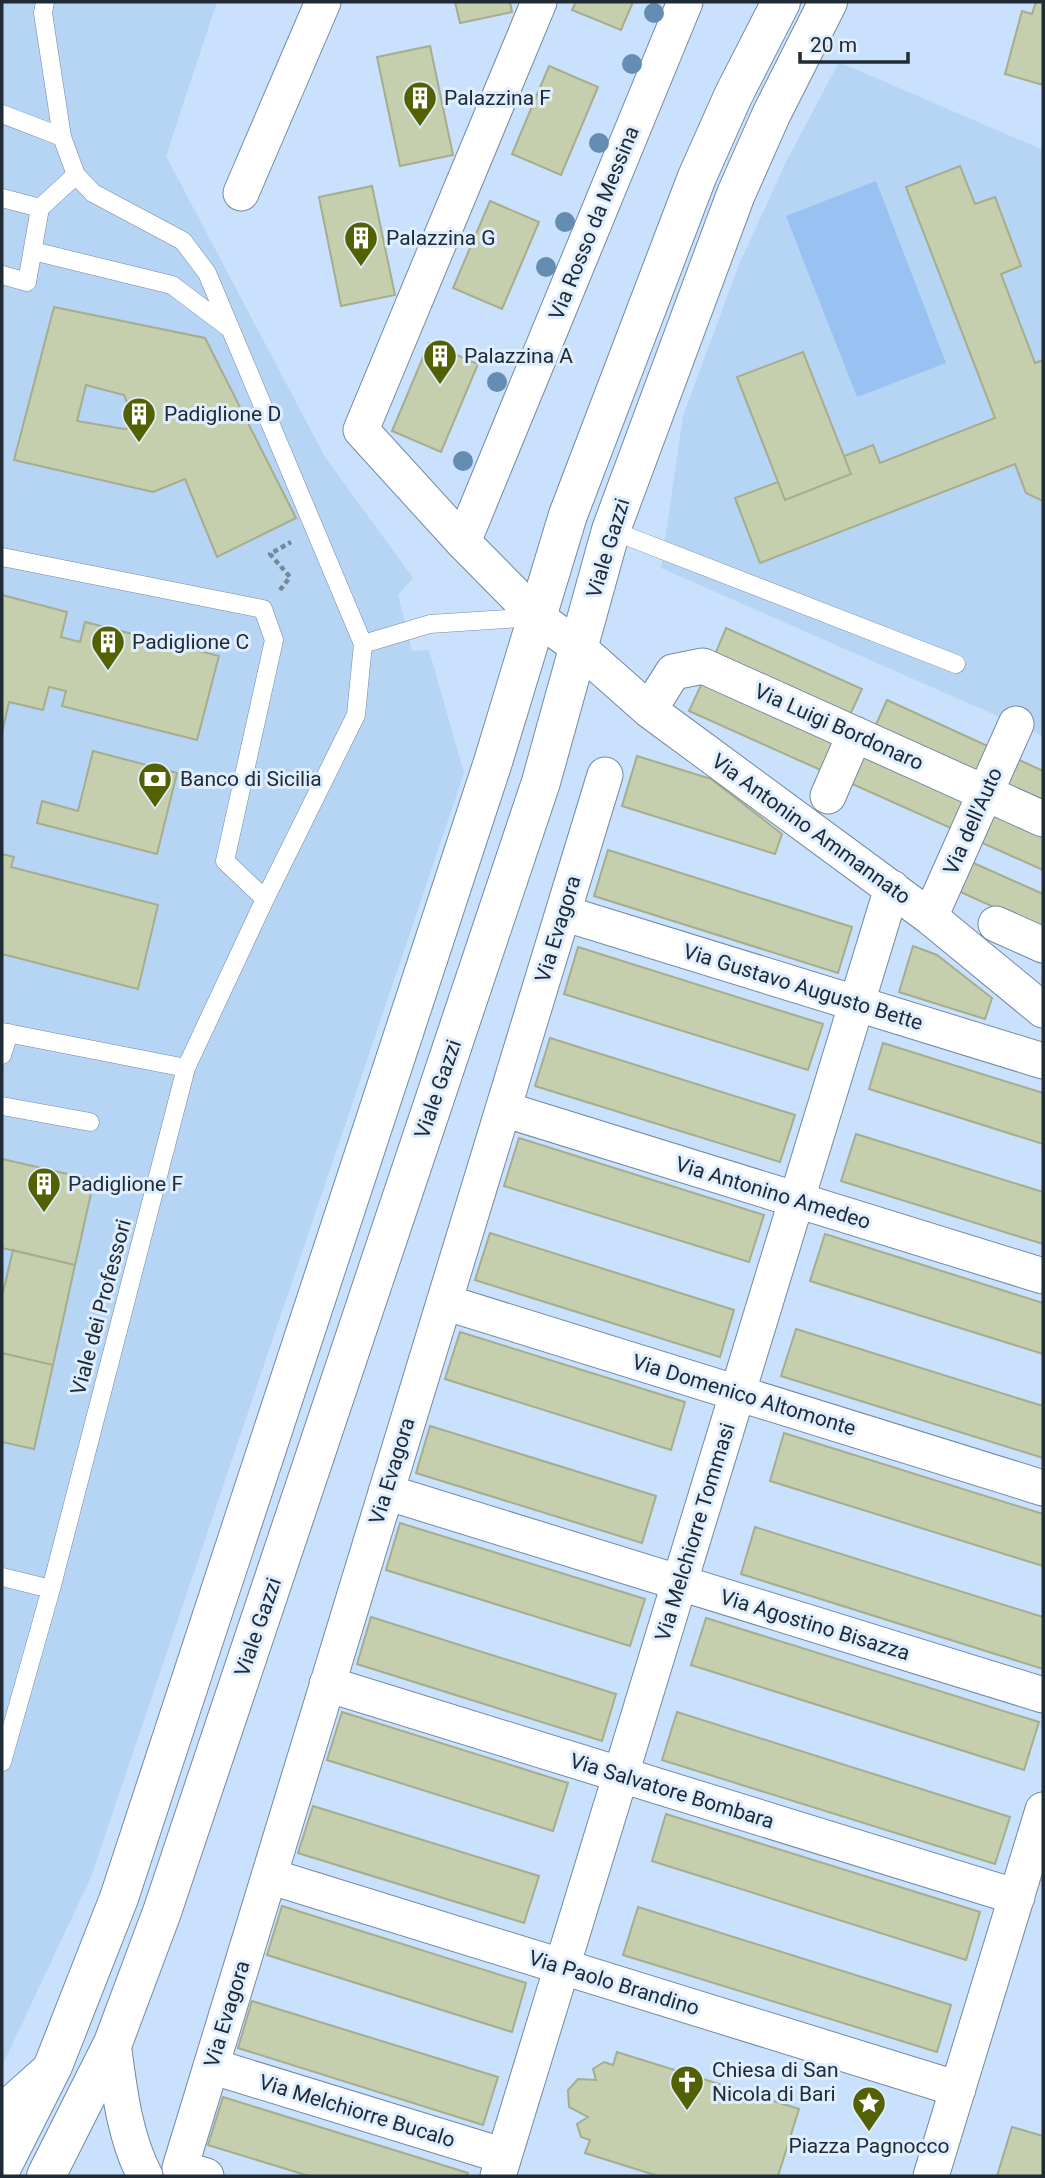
<svg xmlns="http://www.w3.org/2000/svg" width="1045" height="2178" viewBox="0 0 1045 2178" font-family="Roboto,sans-serif">
<style>
.built{fill:#b6d4f4}
.green{fill:#97c2f1}
.building{fill:#c6cfad;stroke:#a5ad8d;stroke-width:2;fill-rule:evenodd}
.lines{fill:none;stroke-linecap:round;stroke-linejoin:round}
.lane-casing{stroke:#738aa3;stroke-width:19}
.street-casing{stroke:#738aa3;stroke-width:37}
.secondary-casing{stroke:#738aa3;stroke-width:40}
.path{stroke:#76879a;stroke-width:4.5;stroke-dasharray:5 3.5;stroke-linecap:butt}
.lane{stroke:#fff;stroke-width:18}
.street{stroke:#fff;stroke-width:35}
.secondary{stroke:#fff;stroke-width:38}
.tree{fill:#658db4}
.labels{text-anchor:middle;dominant-baseline:central;stroke-width:6;stroke-linejoin:round;paint-order:stroke}
.poi-label{font-size:21px;fill:#212b35;stroke:#deeefe;text-anchor:start}
.street-label{font-size:21px;fill:#212b35;stroke:#deeefe}
</style>
<rect width="100%" height="100%" fill="#c9e1fd"/>
<path class="built" d="M2 2H217L166 156 325 457 413 578 398 595 412 651 429 650 464 773 91 1877 2 2066Z
M839 62 1043 150V736L661 568 683 416 738 267 786 162Z"/>
<path class="green" d="M876 181 946 363 857 397 786 216Z"/>
<path class="building" d="M455 2H510L512 12 460 23Z
M576 2H633L621 30 572 10Z
M1036 2H1043V85L1005 74 1022 11 1032 14Z
M430 46 453 155 400 166 377 57Z
M549 66 598 87 561 175 512 154Z
M960 166 975 204 995 197 1021 266 1001 274 1035 363 1043 360V501L1026 493 1015 464 760 563 735 498 778 482 785 500 851 474 844 456 873 445 880 463 995 418 906 187Z
M372 186 395 295 341 306 319 197Z
M490 201 539 222 502 309 453 288Z
M54 307 205 338 296 518 217 557 185 479 153 492 14 460ZM86 385 124 395 137 427 124 429 77 421Z
M429 343 478 364 441 452 392 431Z
M803 352 851 474 785 500 737 377Z
M2 595 67 612 61 637 80 642 85 622 219 656 197 740 62 706 66 691 49 687 43 710 9 702 2 733Z
M726 628 862 689 849 717 714 657Z
M702 683 837 744 825 772 689 711Z
M887 700 992 748 980 776 874 729Z
M93 751 177 773 157 854 37 823 42 801 78 811Z
M637 756 711 779 782 834 775 854 622 806Z
M862 756 967 803 955 830 850 783Z
M1015 758 1043 771V804L1002 786Z
M990 813 1043 837V870L978 841Z
M608 850 852 927 838 973 594 896Z
M2 854 14 857 11 867 158 905 138 989 2 954Z
M969 861 1043 894V929L956 890Z
M913 946 937 955 992 998 985 1019 899 992Z
M578 947 823 1024 808 1070 564 994Z
M550 1038 795 1115 780 1162 535 1086Z
M883 1043 1043 1093V1144L869 1089Z
M856 1134 1043 1192V1244L841 1181Z
M519 1138 764 1215 749 1262 504 1186Z
M2 1159 94 1180 75 1265 2 1248Z
M490 1233 734 1310 720 1357 475 1280Z
M825 1234 1043 1303V1354L810 1281Z
M13 1250 75 1265 53 1365 2 1353V1297Z
M796 1329 1043 1406V1458L781 1376Z
M460 1332 685 1402 671 1450 445 1379Z
M2 1353 53 1365 34 1449 2 1442Z
M430 1426 656 1496 642 1543 416 1473Z
M784 1433 1043 1514V1566L770 1481Z
M400 1523 645 1599 630 1646 386 1570Z
M755 1527 1043 1617V1669L741 1574Z
M371 1617 616 1694 602 1741 357 1664Z
M706 1618 1039 1722 1024 1770 691 1665Z
M342 1712 568 1783 553 1831 327 1760Z
M677 1712 1010 1817 995 1864 662 1760Z
M313 1806 539 1876 524 1923 298 1853Z
M666 1814 980 1912 966 1960 652 1861Z
M282 1906 526 1983 512 2032 267 1955Z
M638 1907 951 2005 937 2052 623 1955Z
M252 2001 498 2077 483 2125 238 2048Z
M617 2052 799 2109 778 2176H658L585 2153 590 2140 581 2137 577 2124 588 2117 569 2107 568 2090 578 2079 596 2080 593 2069 604 2062 613 2065Z
M223 2097 468 2173 467 2176H309L208 2145Z
M1012 2127 1043 2136V2176H997Z"/>
<g class="lines">
<g class="lane-casing">
<path id="lane" d="M45 2 43 13 62 137
M2 114 62 137 76 175 93 193 183 241 207 273 363 644 356 715 265 899 186 1068 51 1589 2 1762
M2 198 40 208
M33 251 172 285 229 328
M2 275 27 282 40 208 76 175
M611 530 956 664
M2 557 263 609 274 640 225 861 265 899
M363 644 430 624 535 617
M2 1032 186 1068
M2 1055 9 1033
M2 1106 90 1122
M2 1577 51 1589"/>
</g>
<g class="street-casing">
<path id="street" d="M685 2 463 542 537 617 579 648 649 710 930 917 1043 1010
M241 193 323 2
M463 542 361 430 539 2
M649 710 673 672 703 666 1043 819
M828 796 855 734
M563 913 1043 1061
M930 917 1016 724
M996 924 1043 945
M503 1109 1043 1276
M444 1302 1043 1488
M386 1492 1043 1695
M327 1684 1017 1897
M269 1876 958 2089
M113 2043C119 2087 124 2136 145 2176
M211 2066 504 2156
M2 2112 50 2069
M206 2176 180 2168 605 775
M498 2176 892 888
M931 2176 1043 1810"/>
</g>
<g class="secondary-casing">
<path id="secondary" d="M2 2167 53 2066 119 1898 493 762 568 515 697 177 733 96 781 2
M46 2176 113 2043 162 1912 541 782 611 530 736 194 771 115 828 2"/>
</g>
<path class="path" d="M280 590 290 577 270 554 291 542"/>
<use href="#lane" class="lane"/>
<use href="#street" class="street"/>
<use href="#secondary" class="secondary"/>
</g>
<g class="tree">
<circle cx="654" cy="13" r="10"/>
<circle cx="632" cy="64" r="10"/>
<circle cx="599" cy="143" r="10"/>
<circle cx="565" cy="222" r="10"/>
<circle cx="546" cy="267" r="10"/>
<circle cx="497" cy="382" r="10"/>
<circle cx="463" cy="461" r="10"/>
</g>
<defs>
<g id="building-pin" transform="scale(1.75)"><path d="M0 17L-7.5 6A9.5 9.5 0 1 1 7.5 6Z" fill="#536102" stroke="#deeefe"/><path d="M-4-6H4V6H1V3H-1V6H-4ZM-2.5-4.3h1.7v1.8h-1.7ZM.8-4.3h1.7v1.8H.8ZM-2.5-1h1.7V.8h-1.7ZM.8-1h1.7V.8H.8Z" fill="#fff"/></g>
<g id="bank-pin" transform="scale(1.75)"><path d="M0 17L-7.5 6A9.5 9.5 0 1 1 7.5 6Z" fill="#536102" stroke="#deeefe"/><path d="M-6-4H6V4H-6ZM0-2.3a2.3 2.3 0 1 0 0 4.6a2.3 2.3 0 1 0 0-4.6Z" fill="#fff"/></g>
<g id="church-pin" transform="scale(1.75)"><path d="M0 17L-7.5 6A9.5 9.5 0 1 1 7.5 6Z" fill="#536102" stroke="#deeefe"/><path d="M-1.2-6h2.4v3.5h3.3v2.4h-3.3V6h-2.4V-.1h-3.3v-2.4h3.3Z" fill="#fff"/></g>
<g id="sight-pin" transform="scale(1.75)"><path d="M0 17L-7.5 6A9.5 9.5 0 1 1 7.5 6Z" fill="#536102" stroke="#deeefe"/><path d="M0-6L1.8-2.2L6-1.7L2.9 1.2L3.7 5.4L0 3.3L-3.7 5.4L-2.9 1.2L-6-1.7L-1.8-2.2Z" fill="#fff"/></g>
</defs>
<g fill-rule="evenodd">
<use href="#building-pin" x="420" y="98"/>
<use href="#building-pin" x="361" y="238"/>
<use href="#building-pin" x="440" y="356"/>
<use href="#building-pin" x="139" y="414"/>
<use href="#building-pin" x="108" y="642"/>
<use href="#bank-pin" x="155" y="779"/>
<use href="#building-pin" x="44" y="1184"/>
<use href="#church-pin" x="687" y="2082"/>
<use href="#sight-pin" x="869" y="2103"/>
</g>
<g class="labels">
<g class="poi-label">
<text x="444" y="98">Palazzina F</text>
<text x="386" y="238">Palazzina G</text>
<text x="464" y="356">Palazzina A</text>
<text x="164" y="414">Padiglione D</text>
<text x="132" y="642">Padiglione C</text>
<text x="180" y="779">Banco di Sicilia</text>
<text x="68" y="1184">Padiglione F</text>
<text x="712" y="2070">Chiesa di San<tspan x="712" dy="24">Nicola di Bari</tspan></text>
<text x="869" y="2146" text-anchor="middle">Piazza Pagnocco</text>
</g>
<g class="street-label">
<text transform="translate(594 223) rotate(-68)">Via Rosso da Messina</text>
<text transform="translate(608 548) rotate(-73)">Viale Gazzi</text>
<text transform="translate(839 727) rotate(24)">Via Luigi Bordonaro</text>
<text transform="translate(973 821) rotate(-66)">Via dell'Auto</text>
<text transform="translate(811 829) rotate(36)">Via Antonino Ammannato</text>
<text transform="translate(558 929) rotate(-73)">Via Evagora</text>
<text transform="translate(803 987) rotate(17)">Via Gustavo Augusto Bette</text>
<text transform="translate(438 1089) rotate(-71)">Viale Gazzi</text>
<text transform="translate(773 1193) rotate(17)">Via Antonino Amedeo</text>
<text transform="translate(101 1307) rotate(-75)">Viale dei Professori</text>
<text transform="translate(744 1395) rotate(17)">Via Domenico Altomonte</text>
<text transform="translate(392 1471) rotate(-73)">Via Evagora</text>
<text transform="translate(695 1532) rotate(-73)">Via Melchiorre Tommasi</text>
<text transform="translate(815 1625) rotate(17)">Via Agostino Bisazza</text>
<text transform="translate(258 1627) rotate(-71)">Viale Gazzi</text>
<text transform="translate(672 1791) rotate(17)">Via Salvatore Bombara</text>
<text transform="translate(614 1983) rotate(17)">Via Paolo Brandino</text>
<text transform="translate(227 2014) rotate(-73)">Via Evagora</text>
<text transform="translate(357 2111) rotate(17)">Via Melchiorre Bucalo</text>
</g>
</g>
<rect width="1045" height="2178" fill="none" stroke="#212b35" stroke-width="7"/>
<path d="M800 52v10h108v-10" fill="none" stroke="#212b35" stroke-width="3.5"/>
<text x="810" y="52" font-size="21" fill="#212b35" stroke="#deeefe" stroke-width="5" paint-order="stroke">20 m</text>
</svg>
